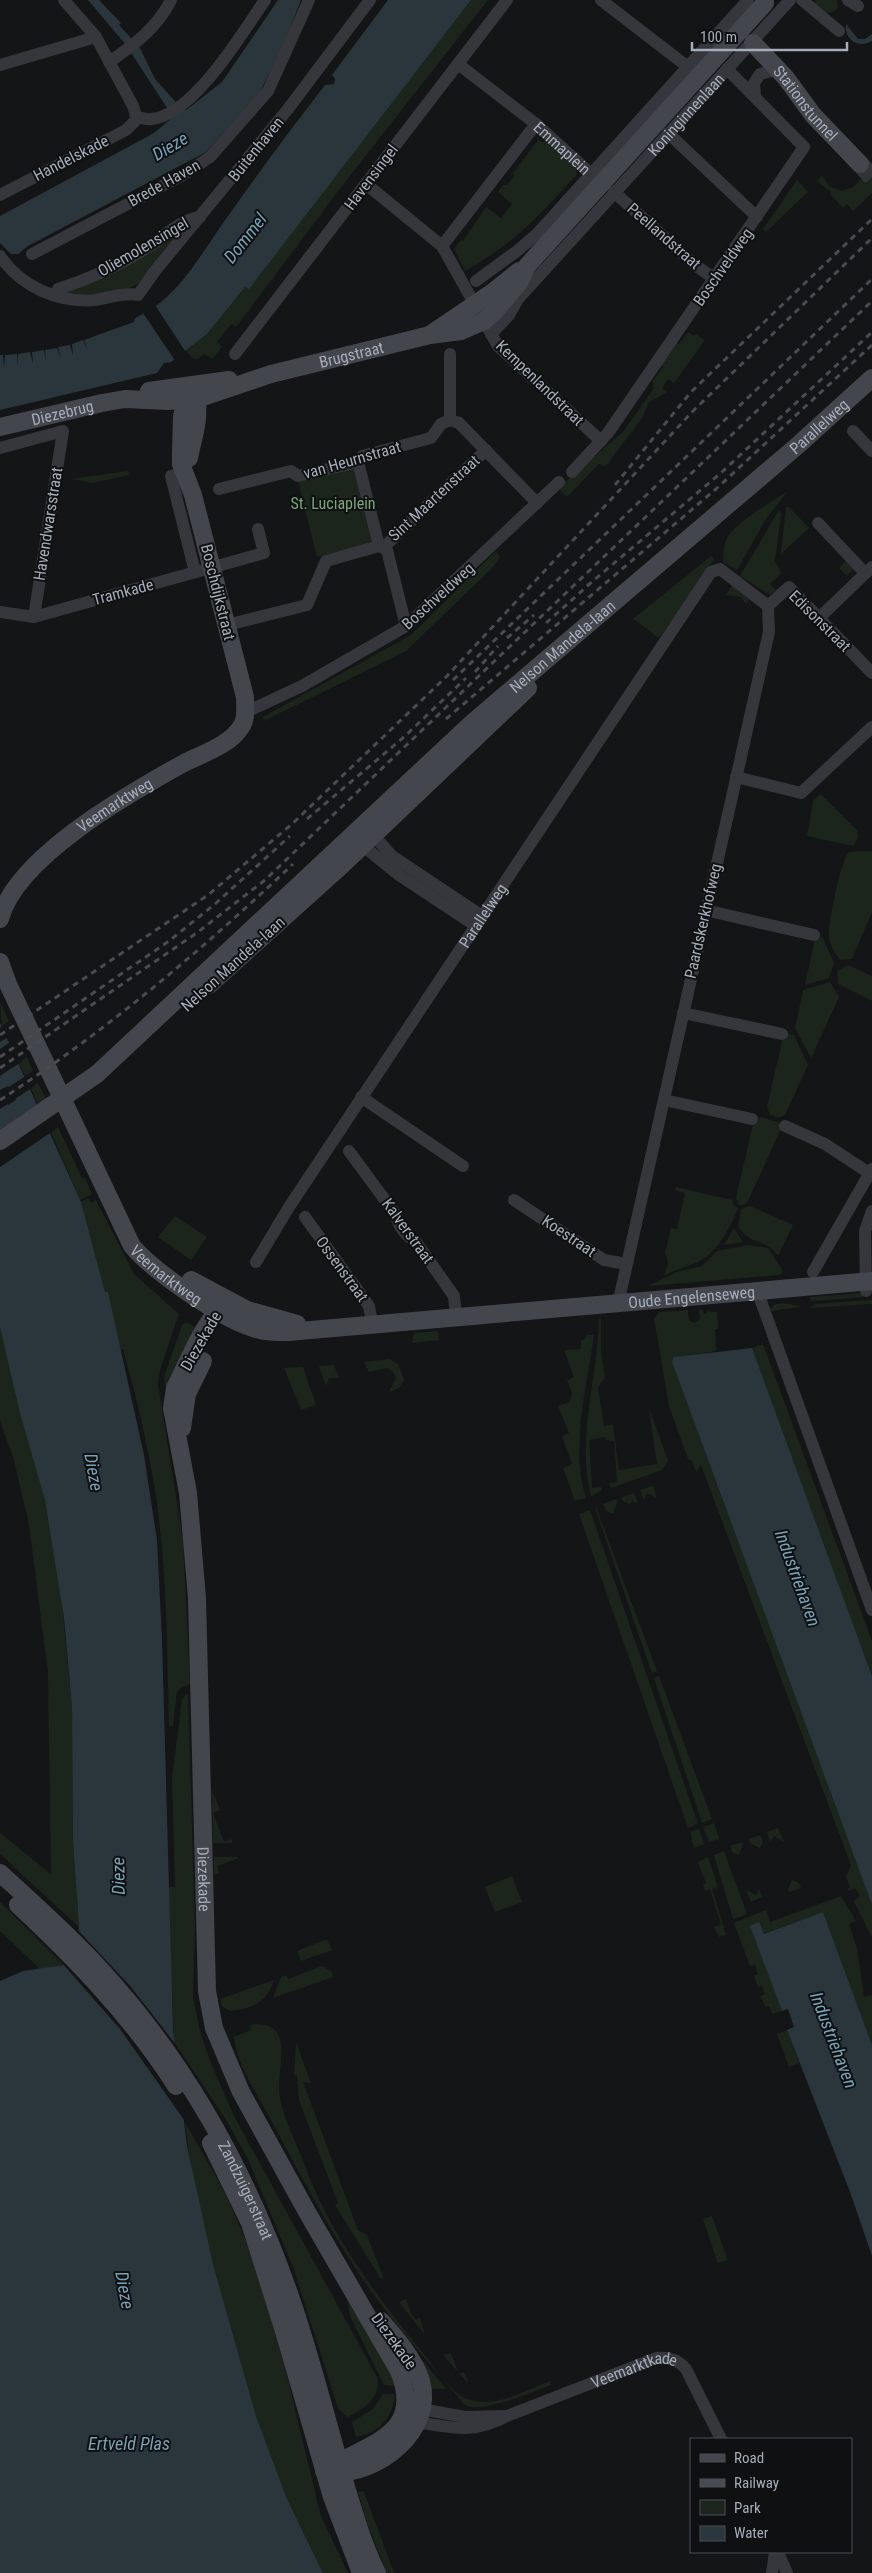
<svg xmlns="http://www.w3.org/2000/svg" width="872" height="2573" viewBox="0 0 872 2573" font-family="'Roboto Condensed',sans-serif">
<style>
.green{fill:#1c251c}
.water{fill:#2a363b}
.pier{fill:#141517}
.lines{fill:none;stroke-linecap:round;stroke-linejoin:round}
.secondary-tunnel{stroke:#313337;stroke-width:18;stroke-dasharray:18 9;stroke-linecap:butt}
.street{stroke:#35373c;stroke-width:12}
.secondary{stroke:#43464c;stroke-width:18}
.rail{stroke:#484b51;stroke-width:3;stroke-dasharray:6 5;stroke-linecap:butt}
.secondary-bridge{stroke:#43464c;stroke-width:18}
.labels{text-anchor:middle;dominant-baseline:central;stroke-width:4;stroke-linejoin:round;paint-order:stroke}
.street-label{font-size:16px;fill:#a5adb8;stroke:#0f1012}
.park-label{font-size:16px;fill:#7da47b;stroke:#0f1012}
.water-label{font-size:18px;font-style:italic;fill:#7aa1b6;stroke:#0f1012}
</style>
<rect width="100%" height="100%" fill="#141517"/>
<path class="green" d="M471 0H488L342 186 236 327 231 324 217 342 222 347 212 359 204 354 198 359 192 358 186 351 207 334 245 287 249 288Z
M816 0H837L838 7 835 11 828 13 814 4Z
M539 139 543 143 545 141 576 169 577 174C540 215 514 244 465 271L454 249 461 240 463 241 486 207 501 218 512 204 498 192 503 185H507L514 176 513 173Z
M822 175 829 186 842 191 853 187 863 177 872 176V193L853 211 847 204 843 208 830 194 831 192 817 181Z
M797 180 808 192 766 232 763 229Z
M186 222 143 281C120 296 87 296 61 292Z
M688 332 694 336 696 334 705 340 674 383 668 379 662 388 667 392 649 402 642 418 605 467 599 464 567 497 558 488 623 432 654 388 652 382 663 367 659 363 675 341 679 344Z
M350 468 354 470 371 540 365 545 317 557 298 481Z
M128 471 129 475 93 483 71 479Z
M787 492 766 519 737 570 723 562C724 554 723 545 727 538 735 523 772 501 787 492Z
M786 507H789L809 528 781 554Z
M779 510 781 514 775 561 781 573 770 584 776 590 770 595 740 576Z
M496 551 500 557 493 567 406 651 264 721 263 717 411 635Z
M711 556 714 559 659 638 633 619Z
M846 560 854 568 847 576 839 568Z
M732 586 750 599 746 604 741 597 726 595Z
M821 794 857 830 858 838 853 846 807 836 813 800Z
M872 851V912L852 959 840 960C835 955 829 943 829 935 828 922 841 860 849 852Z
M819 936 823 938 834 963 829 978 805 985 815 939Z
M848 965 872 976V1001L838 984 837 971Z
M830 982 839 997 811 1058 795 1028 803 990Z
M0 1002 9 1021 2 1026Z
M786 1033 794 1035 808 1065 785 1115 778 1118 770 1115 767 1107 783 1037Z
M27 1057 33 1071 25 1076 19 1063Z
M38 1083 47 1101 39 1107 31 1088Z
M760 1117 778 1122 781 1129 747 1203 740 1206 736 1198 753 1124Z
M58 1127 82 1178H85L92 1194 80 1200 51 1132Z
M676 1187 732 1200 733 1204 738 1208C730 1228 719 1250 700 1261 688 1267 675 1269 664 1276L668 1264 665 1253 671 1228 677 1229 685 1193 675 1190Z
M88 1198 91 1203 96 1200 134 1274 179 1314 160 1370 158 1384 183 1540 190 1684 181 1688 177 1692 173 1726H169C167 1647 167 1568 155 1490 147 1442 136 1395 123 1349L119 1350 108 1292 105 1293 81 1202Z
M750 1206 793 1225 778 1256C763 1235 752 1248 738 1226L741 1209Z
M175 1216 207 1237 191 1260 158 1237Z
M734 1228 743 1242 724 1245Z
M748 1245 768 1248 783 1271 780 1275 648 1286 677 1272 702 1266 717 1251Z
M864 1293 863 1297 812 1301 809 1297Z
M872 1300V1304L810 1308 814 1304Z
M783 1303 800 1306V1307L770 1311 773 1305Z
M688 1310 689 1320 694 1323 700 1319 699 1310H703L704 1314H707V1311L717 1312 718 1329H715L716 1351 673 1357 672 1362 872 1905V1938L854 1901 860 1896 855 1888 849 1891 847 1889 850 1887 846 1877 851 1865 701 1465 696 1472 692 1461 688 1459 669 1406 654 1319 659 1312Z
M599 1319H601V1353L605 1378 598 1387 604 1426 613 1424 619 1470 657 1464 649 1408 668 1461 662 1470 611 1488 609 1483 617 1482 614 1441 606 1440 605 1437 589 1440 592 1488 601 1487 602 1490 591 1496C576 1437 598 1378 599 1319Z
M186 1322 201 1331 168 1401 164 1377 182 1325Z
M0 1327 45 1500 59 1574 72 1707 73 1842 79 1927 0 1854V1833L51 1874 48 1673 29 1524 13 1457 0 1421Z
M438 1331 439 1340 412 1343 414 1333Z
M587 1335H594C587 1386 570 1446 586 1498L575 1501 563 1468 572 1464 562 1436 569 1433 558 1406 569 1402 572 1393 567 1380 574 1377 564 1350 581 1349V1340H584Z
M763 1344 872 1641V1676L752 1348Z
M389 1359 398 1364 404 1380 399 1388 389 1392 396 1378 393 1372 387 1368 369 1372 364 1362Z
M334 1365 339 1378H329L326 1386 319 1366Z
M303 1367 316 1405 301 1410 284 1368Z
M653 1486 657 1498 647 1493 644 1500 640 1490Z
M634 1493 638 1504 632 1501 630 1504 623 1501 622 1497Z
M616 1499 617 1503 613 1514 606 1511 603 1504Z
M596 1507 657 1671 652 1673 595 1508Z
M590 1510 698 1824 688 1828 579 1514Z
M659 1676 712 1819 702 1823 654 1678Z
M188 1693 195 1929 193 1998 200 2031 211 2063 234 2116 377 2377C382 2397 363 2410 347 2417L338 2408 293 2267 247 2157 225 2118 174 2042 168 1908 169 1887H175L172 1778 182 1699Z
M212 1790 220 1810 213 1813 224 1842 232 1839V1843H213Z
M714 1823 719 1839 709 1842 703 1827Z
M778 1828 784 1842 774 1836 770 1842 767 1832Z
M699 1829 704 1844 694 1848 690 1832Z
M760 1835 763 1842 760 1848 750 1843 749 1839Z
M742 1842 743 1845 739 1855 732 1852 730 1846Z
M724 1851 747 1914 733 1919 714 1855Z
M214 1857H238L239 1858 217 1866 219 1873 214 1875Z
M708 1857 718 1887 712 1889 726 1935 719 1937 714 1927 721 1925 710 1889 705 1891 703 1884 706 1883 698 1862Z
M512 1876 522 1902 495 1912 485 1887Z
M792 1880 799 1883 801 1888 789 1892 788 1889Z
M759 1889 762 1897 751 1902 746 1890 756 1895Z
M841 1896 856 1921 849 1924 857 1948 864 1997 871 1995 872 1997V2045L823 1912 763 1934 750 1926 782 2011 772 2014 769 2006 765 2007 761 1996 765 1994 762 1986 758 1987 754 1976 758 1974 755 1965 750 1966 734 1923 766 1910 770 1922Z
M0 1902 64 1965 40 1969 0 1931Z
M327 1939 332 1950 301 1961 297 1951Z
M322 1966 331 1971 333 1977 273 1998 281 1977 286 1975 288 1979Z
M274 1980C267 2004 249 2009 230 2011L222 2006 220 1999Z
M255 2024C298 2023 274 2074 280 2098 284 2118 294 2139 302 2158 329 2234 373 2291 423 2353 436 2369 450 2394 471 2400 497 2408 526 2390 550 2381L551 2385C535 2391 477 2416 464 2404 430 2364 394 2324 364 2281 329 2230 300 2174 271 2120 259 2097 235 2062 234 2037L251 2030 250 2025Z
M787 2030 799 2063 789 2067 777 2034Z
M296 2042 311 2083 303 2082 358 2230 367 2235 383 2277 381 2279 335 2205 338 2203 299 2100 297 2076 294 2075Z
M185 2122 223 2189 245 2238 269 2311 288 2380 321 2516 348 2573H323L287 2499 256 2416 213 2264 193 2182Z
M712 2216 728 2260 718 2263 703 2219Z
M406 2299 411 2314 416 2320 420 2318 425 2335 399 2302Z
M347 2300 388 2366 396 2386 384 2385 350 2316Z
M403 2337 446 2389 426 2388Z
M451 2353 459 2374 464 2372 469 2384 443 2355Z
M383 2394H395C393 2418 379 2433 356 2437L352 2422 373 2409Z
M363 2491 364 2492 394 2573H387L368 2525 358 2492Z"/>
<path class="water" d="M88 0H99L121 23 119 25 140 48 155 79 182 109 186 110 222 82 278 0H301L282 48 260 92 206 152 28 246 18 254H11L0 243V216L154 133 173 117 126 45Z
M388 0H471L249 289 245 287 207 334 171 362 164 363 157 373 0 410V352C43 355 127 329 161 302 188 280 207 245 228 216 259 172 292 128 325 85L334 84 335 79 332 75Z
M846 24 858 39H865L872 34V41C858 49 844 40 846 24Z
M0 1023 81 1202 105 1292H108L144 1455 157 1540 162 1639 173 2030 187 2146 213 2264 256 2416 287 2499 323 2573H0V1981L23 1971 64 1965 75 1956 79 1927 73 1842 72 1707 64 1618 45 1500 20 1413 0 1327V1092L8 1105 16 1100 8 1086 0 1090V1076L2 1074 0 1069Z
M752 1348 872 1676V1905L672 1362 673 1357Z
M823 1912 872 2045V2256L850 2192 787 2030 794 2027 788 2009 782 2011 750 1926 759 1922 764 1934Z"/>
<path class="pier" d="M155 305 187 354 176 362 143 313Z
M135 318 134 322 84 340 88 351 83 340 72 344 73 356 70 345 58 347 61 359 57 348 45 350 46 362 44 350 32 352 33 364 30 352 18 354V366L17 354 5 355 4 367 3 355H0V352L44 348 83 338Z
M4 1025 10 1036 0 1042V1028Z
M12 1041 21 1062 0 1076V1049Z
M27 1075 33 1087 0 1109V1093Z
M41 1105 53 1131 0 1167V1133Z
M76 1928 131 1987 177 2046 187 2124 120 2029 62 1963 72 1955Z"/>
<g class="lines">
<path class="secondary-tunnel" d="M860 164 872 177"/>
<g class="street">
<path d="M64 0 96 37 133 106 136 116"/>
<path d="M601 0 688 67"/>
<path d="M802 0 839 31"/>
<path d="M848 0 858 6"/>
<path d="M109 62C134 45 157 28 171 0"/>
<path id="s1" d="M458 64 536 124 591 174"/>
<path d="M0 65 96 37"/>
<path d="M755 96 754 83 760 74 778 69"/>
<path d="M136 116C141 118 146 120 151 119 193 116 243 32 265 0"/>
<path d="M668 133 757 217"/>
<path d="M366 184 442 246 498 346 601 441"/>
<path d="M614 192 695 265 715 279"/>
<path d="M0 195 126 130 135 121 136 116"/>
<path d="M442 246 536 124"/>
<path d="M32 254 181 176 210 157 268 91 309 0"/>
<path d="M0 256C21 287 58 303 95 300 109 298 124 292 138 295L155 271 288 109 370 0"/>
<path d="M476 281 517 251 537 234 748 0"/>
<path d="M58 289C89 279 120 265 147 248 166 236 177 221 200 217"/>
<path id="s2" d="M491 334 509 315 518 299 790 0"/>
<path d="M235 354 507 0"/>
<path d="M450 420 459 423 537 503"/>
<path d="M450 420V354"/>
<path d="M853 431 872 451"/>
<path d="M0 448 63 431 34 617"/>
<path d="M358 462 379 546 387 550 406 626"/>
<path d="M572 472 608 433 804 147 727 69"/>
<path d="M186 473 171 476 195 572"/>
<path d="M219 489 291 471 298 476 358 462 362 456 431 438 441 424 450 420"/>
<path d="M818 523 865 573"/>
<path d="M384 547 486 450"/>
<path d="M768 606 789 587 872 673"/>
<path d="M0 612 34 617 264 553 258 529"/>
<path d="M819 618 872 567"/>
<path d="M227 625 307 605 326 561 379 546"/>
<path d="M246 712 302 686 406 626 559 482"/>
<path d="M736 777 801 793 872 727"/>
<path d="M368 829 392 856 482 916"/>
<path d="M357 841 399 875 476 926"/>
<path d="M705 910 814 935"/>
<path d="M683 1013 782 1034"/>
<path d="M361 1097 463 1166"/>
<path d="M664 1100 752 1119"/>
<path d="M785 1126 825 1144 872 1175"/>
<path d="M349 1151 396 1215C398 1226 406 1236 416 1242L454 1296 456 1316"/>
<path d="M514 1200 604 1260 626 1264"/>
<path d="M305 1217 369 1306 372 1323"/>
<path id="s3" d="M256 1262 289 1207 711 572 720 569 768 606 769 632 618 1304"/>
<path d="M813 1272 872 1169"/>
<path d="M757 1290 872 1610"/>
<path d="M866 1291 865 1231 872 1211"/>
<path d="M414 2410 421 2409 465 2417 505 2416"/>
<path id="s4" d="M412 2418 417 2422C453 2428 474 2434 507 2416L656 2358C668 2357 678 2359 686 2369L721 2439"/>
<path d="M778 2552 787 2573"/>
<path d="M772 2573 775 2552"/>
</g>
<g class="secondary">
<path id="s5" d="M753 43 786 78 813 115 860 164"/>
<path d="M431 334 493 292 519 271"/>
<path d="M149 391 229 380"/>
<path id="s6" d="M0 427 102 403 125 399 168 401 197 399 271 374 430 335 461 331 484 321 495 311 519 283 527 266 765 3"/>
<path d="M189 458C193 436 204 410 192 389"/>
<path id="s7" d="M0 919C16 857 130 793 184 763 202 754 230 745 241 727 247 718 245 708 245 697L193 495 181 464V452L182 416 190 386"/>
<path id="s8" d="M0 962 8 984 132 1246C154 1272 221 1318 253 1328 264 1332 276 1332 288 1332L872 1281"/>
<path d="M209 985 342 865 528 688"/>
<path id="s9" d="M97 1074 472 723 797 446 872 378"/>
<path d="M191 1280 247 1310 297 1324"/>
<path id="s10" d="M228 1301C203 1321 190 1359 175 1388L172 1408 188 1493 197 1598 207 1991 214 2028 241 2092 307 2212 399 2371C426 2438 363 2444 324 2471"/>
<path d="M182 1428 187 1394 203 1361"/>
<path id="s11" d="M0 1873C34 1904 69 1935 100 1969 192 2069 255 2188 297 2317 314 2370 328 2424 343 2477 353 2509 362 2543 377 2573"/>
<path d="M18 1905C77 1960 133 2018 176 2086"/>
<path d="M211 2143 250 2223 283 2328 332 2497 361 2573"/>
<path d="M332 2472C377 2476 435 2431 421 2381 415 2360 396 2338 381 2321"/>
</g>
<path class="rail" d="M615 485 691 392 872 219
M587 586 722 472 872 332
M546 623 593 581
M507 638 534 615
M475 672 498 646
M453 680 872 279
M446 719 716 489 872 345
M307 819 404 737 466 678
M0 1035 208 895 292 824 447 676 693 411 872 238
M0 1057 169 941 215 904 290 836
M0 1068 198 932 265 880 872 301
M0 1100C105 1032 202 950 293 864"/>
<path class="secondary-bridge" d="M0 1141 97 1074"/>
</g>
<g class="labels">
<g class="street-label">
<text stroke="none"><textPath href="#s5" startOffset="80">Stationstunnel</textPath></text>
<text stroke="none"><textPath href="#s2" startOffset="294">Koninginnenlaan</textPath></text>
<text transform="translate(256 149) rotate(-51)">Buitenhaven</text>
<text stroke="none"><textPath href="#s1" startOffset="134">Emmaplein</textPath></text>
<text transform="translate(71 158) rotate(-27)">Handelskade</text>
<text transform="translate(371 177) rotate(-53)">Havensingel</text>
<text transform="translate(164 183) rotate(-29)">Brede Haven</text>
<text transform="translate(664 236) rotate(41)">Peellandstraat</text>
<text transform="translate(143 247) rotate(-30)">Oliemolensingel</text>
<text transform="translate(723 267) rotate(-55)">Boschveldweg</text>
<text stroke="none"><textPath href="#s6" startOffset="361">Brugstraat</textPath></text>
<text transform="translate(540 383) rotate(44)">Kempenlandstraat</text>
<text stroke="none"><textPath href="#s6" startOffset="64">Diezebrug</textPath></text>
<text stroke="none"><textPath href="#s9" startOffset="970">Parallelweg</textPath></text>
<text transform="translate(352 460) rotate(-16)">van Heurnstraat</text>
<text transform="translate(434 498) rotate(-43)">Sint Maartenstraat</text>
<text transform="translate(48 524) rotate(-81)">Havendwarsstraat</text>
<text transform="translate(123 592) rotate(-15)">Tramkade</text>
<text transform="translate(218 592) rotate(76)">Boschdijkstraat</text>
<text transform="translate(438 596) rotate(-42)">Boschveldweg</text>
<text transform="translate(820 621) rotate(45)">Edisonstraat</text>
<text stroke="none"><textPath href="#s9" startOffset="632">Nelson Mandela-laan</textPath></text>
<text stroke="none"><textPath href="#s7" startOffset="165">Veemarktweg</textPath></text>
<text stroke="none"><textPath href="#s3" startOffset="414">Parallelweg</textPath></text>
<text transform="translate(703 921) rotate(-77)">Paardskerkhofweg</text>
<text transform="translate(233 964) rotate(-42)">Nelson Mandela-laan</text>
<text transform="translate(408 1231) rotate(54)">Kalverstraat</text>
<text transform="translate(569 1236) rotate(34)">Koestraat</text>
<text transform="translate(342 1269) rotate(54)">Ossenstraat</text>
<text stroke="none"><textPath href="#s8" startOffset="358">Veemarktweg</textPath></text>
<text stroke="none"><textPath href="#s8" startOffset="901">Oude Engelenseweg</textPath></text>
<text transform="translate(201 1341) rotate(-60)">Diezekade</text>
<text stroke="none"><textPath href="#s10" startOffset="596">Diezekade</textPath></text>
<text stroke="none"><textPath href="#s11" startOffset="405">Zandzuigerstraat</textPath></text>
<text transform="translate(394 2341) rotate(54)">Diezekade</text>
<text stroke="none"><textPath href="#s4" startOffset="235">Veemarktkade</textPath></text>
</g>
<g class="park-label">
<text x="333" y="503">St. Luciaplein</text>
</g>
<g class="water-label">
<text transform="translate(170 146) rotate(-31)">Dieze</text>
<text transform="translate(245 238) rotate(-52)">Dommel</text>
<text transform="translate(94 1472) rotate(80)">Dieze</text>
<text transform="translate(798 1578) rotate(70)">Industriehaven</text>
<text transform="translate(118 1876) rotate(-91)">Dieze</text>
<text transform="translate(834 2040) rotate(69)">Industriehaven</text>
<text transform="translate(125 2290) rotate(80)">Dieze</text>
<text x="129" y="2443">Ertveld Plas</text>
</g>
</g>
<rect x="690" y="2438" width="162" height="115" fill="#0f1012" stroke="#4b4f54"/>
<rect x="700" y="2454" width="25" height="8" fill="#43464c" stroke="#4b4f54"/>
<text x="734" y="2463" font-size="15" fill="#a5adb8">Road</text>
<rect x="700" y="2479" width="25" height="8" fill="#484b51" stroke="#4b4f54"/>
<text x="734" y="2488" font-size="15" fill="#a5adb8">Railway</text>
<rect x="700" y="2500" width="25" height="15" fill="#1c251c" stroke="#4b4f54"/>
<text x="734" y="2513" font-size="15" fill="#a5adb8">Park</text>
<rect x="700" y="2526" width="25" height="15" fill="#2a363b" stroke="#4b4f54"/>
<text x="734" y="2538" font-size="15" fill="#a5adb8">Water</text>
<path d="M692 42v8h155v-8" fill="none" stroke="#a5adb8" stroke-width="2.5"/>
<text x="700" y="42" font-size="15" fill="#a5adb8" stroke="#0f1012" stroke-width="4" paint-order="stroke">100 m</text>
</svg>
